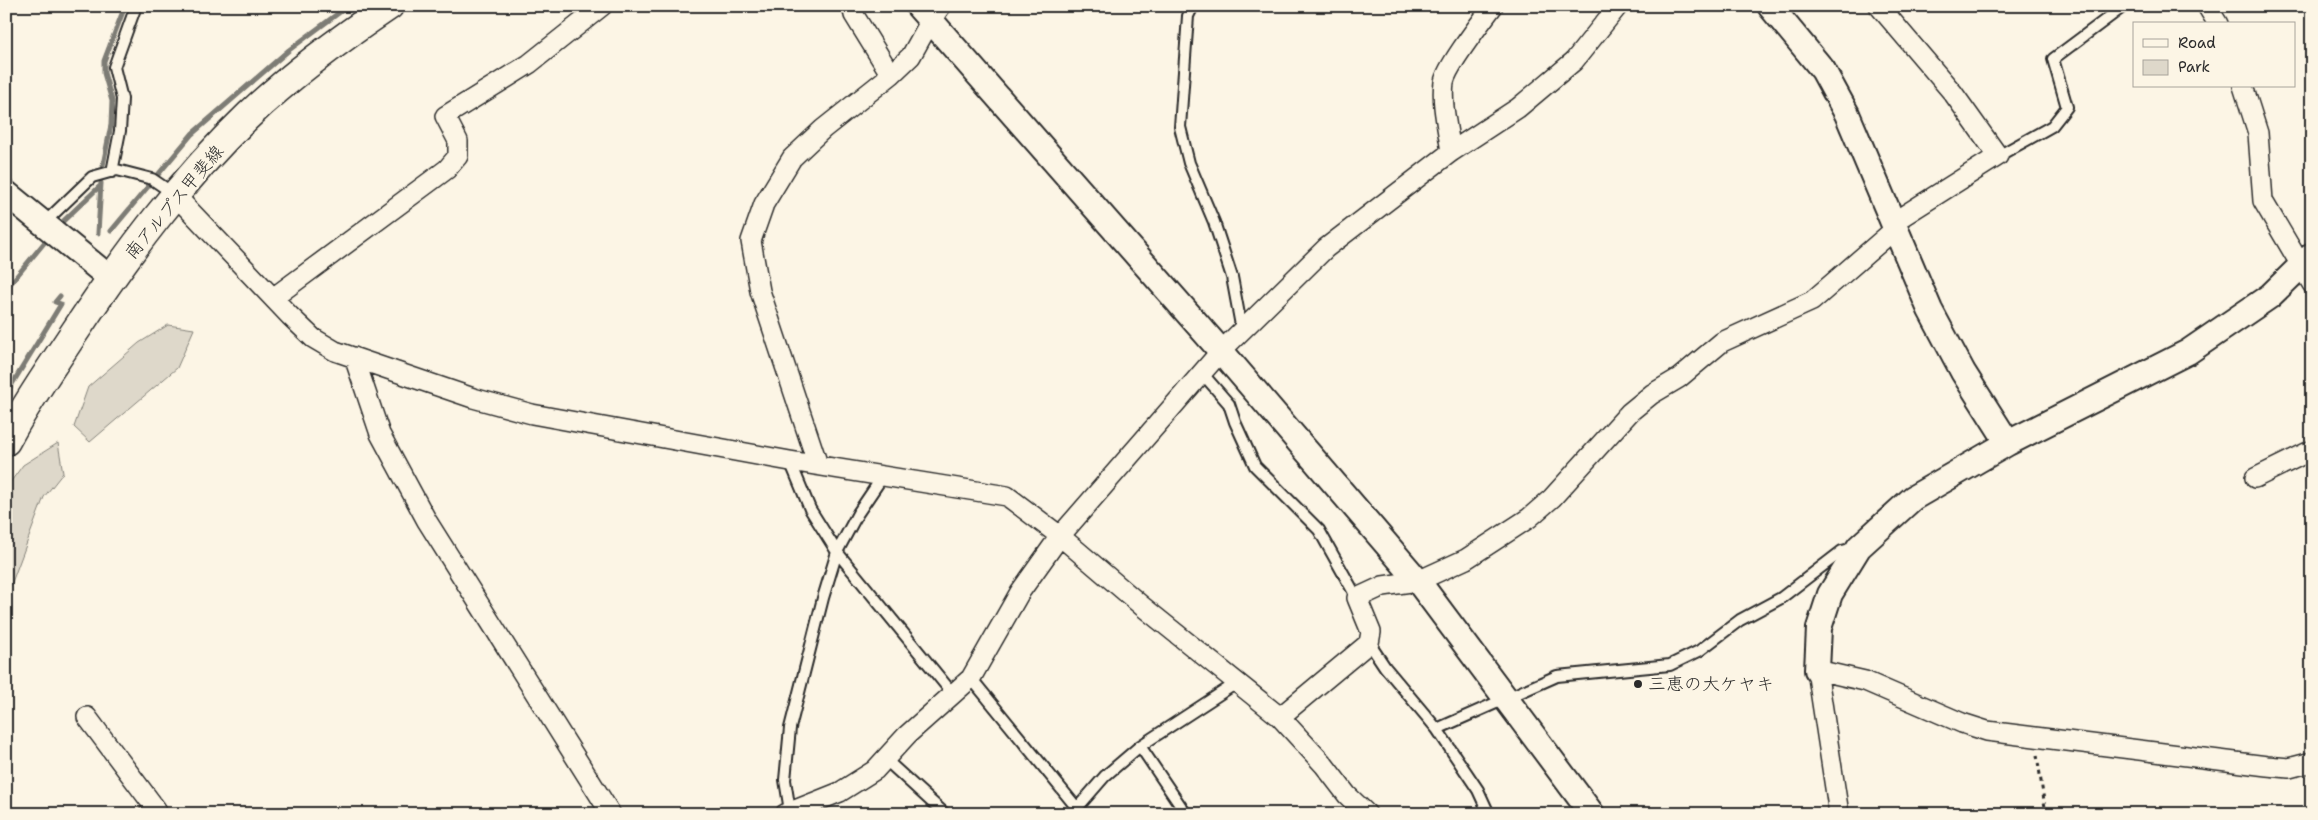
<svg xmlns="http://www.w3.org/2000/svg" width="2318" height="820" viewBox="0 0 2318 820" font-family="'Shantell Sans','Klee One',sans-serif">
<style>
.green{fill:#ded8ca;stroke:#84827a}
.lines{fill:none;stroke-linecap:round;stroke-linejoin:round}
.stream{stroke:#7d7b74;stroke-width:5}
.service-casing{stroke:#2b2b2b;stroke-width:14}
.minor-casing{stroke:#2b2b2b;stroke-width:22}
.tertiary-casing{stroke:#2b2b2b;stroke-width:28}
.secondary-casing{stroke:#2b2b2b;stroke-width:31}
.path{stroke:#2b2b2b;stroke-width:3;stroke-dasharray:4 4;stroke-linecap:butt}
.service{stroke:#fcf5e5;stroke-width:10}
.minor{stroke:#fcf5e5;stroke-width:19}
.tertiary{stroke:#fcf5e5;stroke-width:24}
.secondary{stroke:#fcf5e5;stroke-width:28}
.poi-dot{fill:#2b2b2b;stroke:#fcf5e5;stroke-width:2}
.labels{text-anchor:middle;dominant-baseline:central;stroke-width:4.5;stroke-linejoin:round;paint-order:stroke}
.street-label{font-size:18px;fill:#2b2b2b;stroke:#fcf5e5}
.poi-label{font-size:18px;fill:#2b2b2b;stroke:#fcf5e5;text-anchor:start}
</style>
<rect width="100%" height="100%" fill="#fcf5e5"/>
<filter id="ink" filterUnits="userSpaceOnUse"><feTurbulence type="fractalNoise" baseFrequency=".02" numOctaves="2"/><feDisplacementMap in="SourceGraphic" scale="10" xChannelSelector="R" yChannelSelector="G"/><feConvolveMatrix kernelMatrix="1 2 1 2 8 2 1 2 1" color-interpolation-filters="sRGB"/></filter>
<g filter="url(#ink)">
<path class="green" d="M168 325 194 329 177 368 90 442 74 427 88 387 139 343Z
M58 443 63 473 44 497 11 585 6 593V488L23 465Z"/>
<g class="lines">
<path class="stream" d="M103 165 111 125 112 101 104 73V61L125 6
M57 227 100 186
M111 231 192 134 289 50 348 6
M98 233 101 183
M6 289 49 237
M6 394 61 304 55 302 60 296"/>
<g class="service-casing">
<path id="service" d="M1193 6 1188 16 1180 127 1189 163 1214 222 1232 277 1242 331
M1998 156 2052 126 2067 107 2053 59 2124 6
M112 172 120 131 122 99 114 67 136 6
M43 224 92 177 117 170 152 179 174 194
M1202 373 1229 404 1235 422 1255 466 1319 530 1357 598
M790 461 810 509 837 552 953 694
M1369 643 1385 667 1437 729 1478 790 1489 814
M971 678 1077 808
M1437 729 1557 676 1670 665 1699 651 1740 620 1781 598 1842 551 1854 548
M1140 746 1186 814
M885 759 945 814
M790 811 785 780 790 728 823 598 837 552 858 513 883 476
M1072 814 1105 776 1140 746 1238 682"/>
</g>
<g class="minor-casing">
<path id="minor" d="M852 6 854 15 891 75
M1879 6 1953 93 1998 156 1892 223
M2207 6 2218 24
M2243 86 2258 133 2263 201 2312 284
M1451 152C1448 130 1441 104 1444 82 1447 66 1482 21 1493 6
M175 195 290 316 313 338 335 351 473 398 532 414 790 461 1007 496 1060 536 1142 606 1280 717 1324 765 1347 795 1367 814
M273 298 447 169 458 156V141L445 116 529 64 602 6
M354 357 380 434 427 521 611 814
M818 465 760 291 751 241 764 204 792 158 823 129 891 75 911 56 931 20 941 6
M2255 478 2312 450
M87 717 156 809 149 814
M1280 717 1369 643 1371 632 1357 598 1383 586 1418 581 1466 559 1529 518 1552 498 1630 412 1652 394 1679 378 1722 342 1812 301 1895 229
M785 814 840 792 875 770 907 735 971 678 1020 592 1060 536 1221 351 1326 248 1451 152 1518 108 1574 61 1618 6
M1839 814 1817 670 1865 681 1962 723 1987 731 2267 766 2289 768 2312 762"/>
</g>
<g class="tertiary-casing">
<path id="tertiary" d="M918 6 1221 351 1418 581 1592 814
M1770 6 1823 70 1847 114 1930 310 1963 372 2008 443
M6 193 110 278
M1817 670 1819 628 1830 594 1859 547 1913 498 2008 443 2188 352 2270 296 2312 255"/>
</g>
<g class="secondary-casing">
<path id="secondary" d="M6 441C26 403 51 368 74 333 126 255 182 179 249 115 292 74 340 39 389 6"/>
</g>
<path class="path" d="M2037 755 2046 814"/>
<use href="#service" class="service"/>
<use href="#minor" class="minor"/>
<use href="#tertiary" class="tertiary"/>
<use href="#secondary" class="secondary"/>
</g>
</g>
<circle class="poi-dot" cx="1638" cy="684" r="5"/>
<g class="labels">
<g class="street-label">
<text transform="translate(174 202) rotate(-50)">南アルプス甲斐線</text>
</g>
<g class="poi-label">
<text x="1648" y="684">三恵の大ケヤキ</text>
</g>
</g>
<rect width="2318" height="820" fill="none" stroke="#fcf5e5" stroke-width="25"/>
<rect x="12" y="12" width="2293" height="795" fill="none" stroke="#2b2b2b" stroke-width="2" filter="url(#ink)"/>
<rect x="2133" y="22" width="162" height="65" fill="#fcf5e5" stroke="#a8a49b"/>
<rect x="2143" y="39" width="25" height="8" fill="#fcf5e5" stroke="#a8a49b"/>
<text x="2178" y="48" font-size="15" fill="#2b2b2b">Road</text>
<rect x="2143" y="60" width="25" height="15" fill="#ded8ca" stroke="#a8a49b"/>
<text x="2178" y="72" font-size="15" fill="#2b2b2b">Park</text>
</svg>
